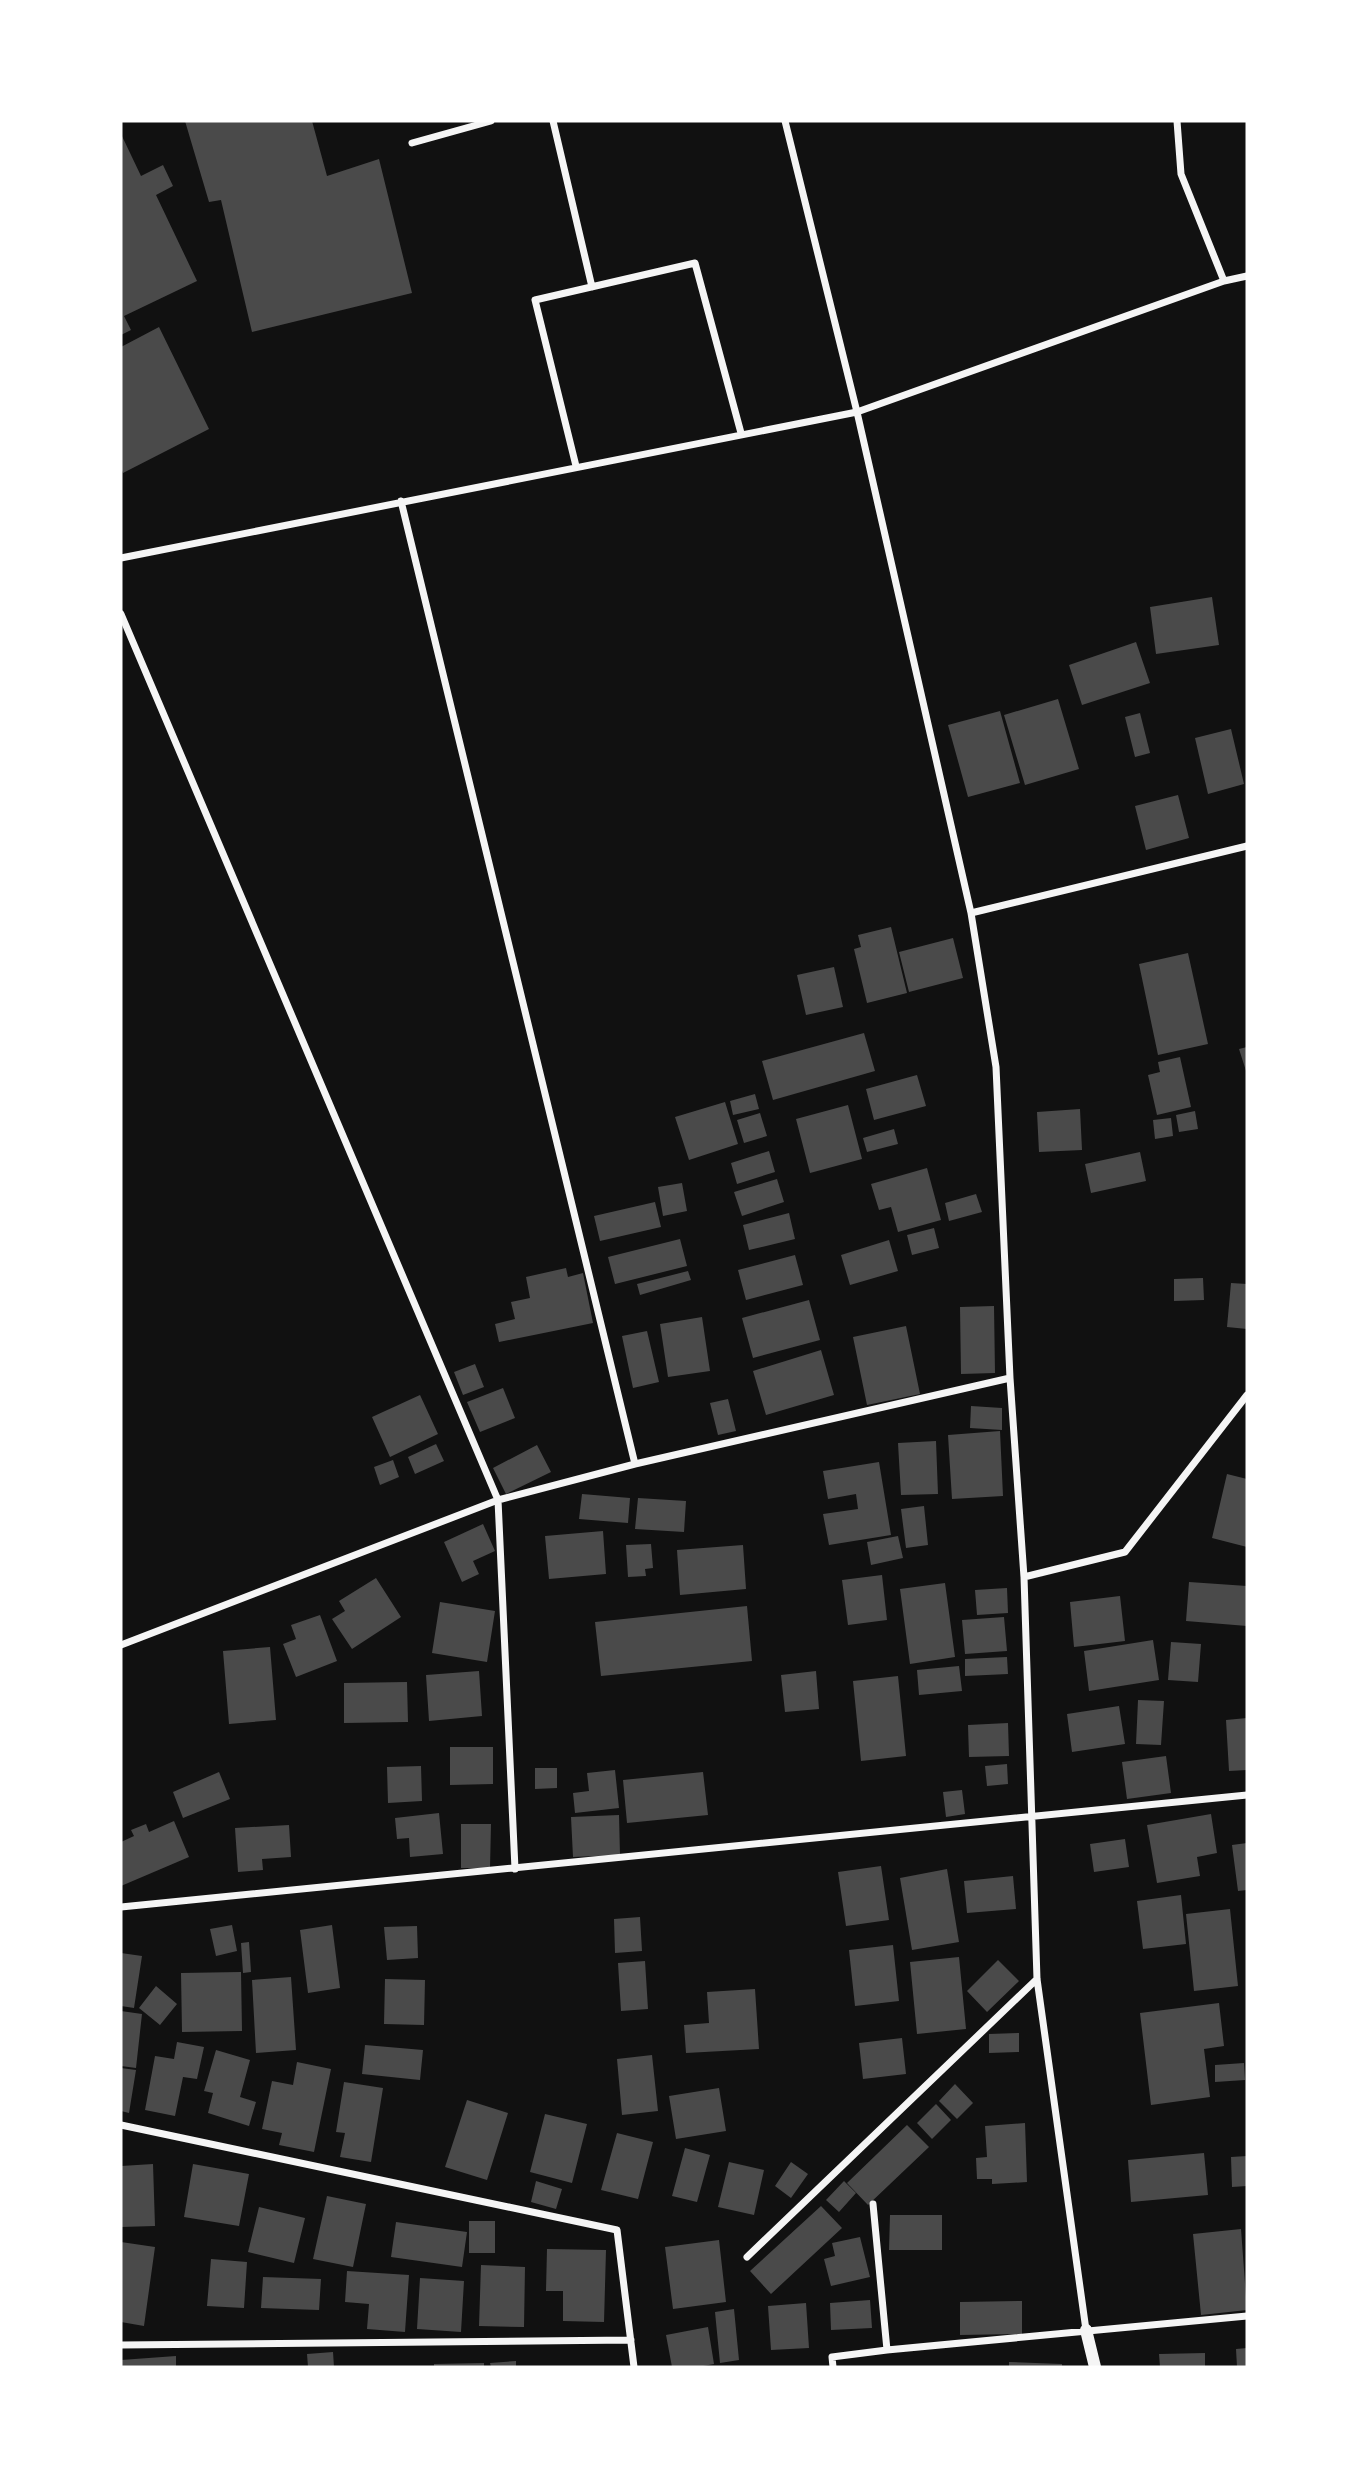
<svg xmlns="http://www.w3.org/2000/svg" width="1368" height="2488" viewBox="0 0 1368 2488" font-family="Merriweather,serif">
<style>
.building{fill:#4a4a4a}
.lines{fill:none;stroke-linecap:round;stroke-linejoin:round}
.minor{stroke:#f5f5f5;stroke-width:7}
.tertiary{stroke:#f5f5f5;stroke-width:12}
</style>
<rect width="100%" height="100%" fill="#111"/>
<path class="building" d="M185 121H312L327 176 379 159 412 293 252 332 221 200 209 202Z
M121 134 141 176 163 165 173 186 156 195 197 281 124 316 131 330 121 335Z
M159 327 209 429 123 473 121 468V347Z
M1212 597 1219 645 1156 654 1150 607Z
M1136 642 1150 683 1082 705 1069 665Z
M1058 699 1079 769 1025 785 1004 715Z
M1000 711 1020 783 968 797 948 725Z
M1140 713 1150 753 1135 757 1125 717Z
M1231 729 1244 784 1208 794 1195 738Z
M1178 795 1189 838 1146 850 1135 806Z
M891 927 907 993 867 1003 854 949 861 947 858 935Z
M953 938 963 978 909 992 899 952Z
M1188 953 1208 1044 1158 1055 1139 964Z
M834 967 843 1007 806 1015 797 975Z
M864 1033 875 1071 773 1100 762 1061Z
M1247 1047V1074L1239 1049Z
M1180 1057 1191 1107 1157 1115 1148 1075 1160 1072 1158 1062Z
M917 1075 926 1106 874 1120 866 1089Z
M755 1094 759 1109 733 1115 730 1101Z
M725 1102 738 1144 689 1160 675 1117Z
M848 1105 862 1159 810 1173 796 1119Z
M1080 1109 1082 1150 1039 1152 1037 1112Z
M1195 1111 1198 1129 1179 1132 1176 1115Z
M760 1113 767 1136 744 1143 737 1120Z
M1171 1118 1173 1136 1155 1139 1153 1120Z
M894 1129 898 1144 867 1152 863 1138Z
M769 1151 775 1172 737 1184 731 1163Z
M1140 1152 1146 1181 1091 1193 1085 1164Z
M927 1168 941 1220 898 1232 891 1207 879 1210 871 1184Z
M777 1179 784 1202 742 1216 734 1192Z
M682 1183 687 1211 663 1216 658 1187Z
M976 1194 982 1212 949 1221 945 1203Z
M655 1202 661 1227 600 1241 594 1216Z
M789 1213 795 1239 749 1250 743 1225Z
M934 1228 939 1248 912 1255 907 1235Z
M680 1239 687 1266 615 1284 608 1257Z
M889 1240 898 1271 850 1285 841 1255Z
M795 1255 803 1285 746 1300 738 1270Z
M566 1268 568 1277 583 1273 593 1323 499 1342 495 1324 515 1319 511 1302 530 1298 526 1277Z
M688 1271 691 1280 640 1295 637 1284Z
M1203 1278 1204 1300 1174 1301V1279Z
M1231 1283 1247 1284V1329L1227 1327Z
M809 1300 820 1340 753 1358 742 1318Z
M994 1306 995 1373 961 1374 960 1307Z
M702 1317 710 1371 668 1377 660 1324Z
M906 1326 920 1394 867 1405 853 1337Z
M647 1331 659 1382 633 1388 622 1336Z
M821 1350 834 1395 766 1415 753 1371Z
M475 1364 484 1387 463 1395 454 1372Z
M503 1388 515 1418 480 1432 467 1402Z
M420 1395 438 1434 390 1457 372 1417Z
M728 1399 736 1431 718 1435 710 1403Z
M971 1406 1002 1408V1430L970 1428Z
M1000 1431 1003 1496 952 1499 948 1435Z
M936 1441 938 1494 901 1495 898 1443Z
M436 1444 444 1461 415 1474 408 1457Z
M537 1445 551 1472 506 1494 493 1468Z
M393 1460 399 1477 380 1485 374 1467Z
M879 1462 891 1535 829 1545 823 1514 858 1509 856 1494 828 1499 823 1471Z
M1227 1474 1247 1479V1547L1212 1538Z
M582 1494 630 1498 628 1523 579 1519Z
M638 1498 686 1501 684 1532 635 1529Z
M924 1506 928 1545 906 1548 901 1509Z
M483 1524 495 1551 473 1561 479 1574 462 1582 444 1542Z
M603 1531 606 1574 549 1579 545 1536Z
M898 1536 903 1558 871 1565 867 1542Z
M651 1544 653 1568 645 1569 646 1576 628 1577 626 1545Z
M743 1545 746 1589 680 1595 677 1550Z
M882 1575 887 1620 848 1625 842 1580Z
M376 1578 401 1617 352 1649 332 1619 345 1611 339 1601Z
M1189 1582 1247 1586V1626L1186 1621Z
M945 1583 955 1657 910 1664 900 1589Z
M1007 1588 1008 1613 977 1615 975 1590Z
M1120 1596 1125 1641 1074 1647 1070 1602Z
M440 1602 495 1611 487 1662 432 1653Z
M747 1606 752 1661 601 1676 595 1622Z
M320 1615 337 1661 296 1677 283 1644 296 1639 291 1625Z
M1004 1617 1007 1651 965 1654 962 1620Z
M1153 1640 1159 1680 1089 1691 1084 1651Z
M1171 1642 1201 1644 1198 1682 1168 1680Z
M270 1647 276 1720 229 1724 223 1651Z
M1007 1657 1008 1674 965 1676V1659Z
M959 1666 962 1691 919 1695 917 1670Z
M479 1671 482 1716 429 1721 426 1675Z
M816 1671 819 1709 785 1712 781 1675Z
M898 1676 906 1756 861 1761 853 1681Z
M407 1682 408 1722 344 1723V1683Z
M1138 1700 1164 1701 1161 1745 1136 1744Z
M1119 1706 1125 1744 1072 1752 1067 1714Z
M1247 1718V1770L1229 1771 1226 1720Z
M1008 1723 1009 1756 969 1757 968 1725Z
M450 1747H493V1784L450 1785Z
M1166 1756 1171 1793 1127 1799 1122 1762Z
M1007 1764 1008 1784 987 1786 985 1766Z
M421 1766 422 1801 388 1803 387 1767Z
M535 1768H557V1788L535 1789Z
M615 1770 619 1808 575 1813 573 1793 589 1791 587 1773Z
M219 1772 230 1799 183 1818 173 1792Z
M703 1772 708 1815 627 1823 623 1780Z
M962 1790 965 1814 946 1817 943 1792Z
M439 1813 443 1854 410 1857 409 1838 397 1839 395 1818Z
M1211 1814 1217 1853 1197 1857 1200 1876 1157 1883 1147 1825Z
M619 1815 620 1855 573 1857 571 1817Z
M174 1821 189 1857 121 1886V1842L134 1836 131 1830 146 1824 149 1832Z
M461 1824H491L490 1868H461Z
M289 1825 291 1857 262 1859 263 1870 238 1872 235 1828Z
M1125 1839 1129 1867 1094 1872 1090 1844Z
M1247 1843V1890L1238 1891 1232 1845Z
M881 1866 889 1920 846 1926 838 1872Z
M947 1869 959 1942 912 1950 900 1878Z
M1013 1876 1016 1909 967 1913 964 1881Z
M1181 1895 1186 1944 1143 1949 1137 1901Z
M1230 1909 1238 1986 1194 1991 1186 1914Z
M640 1917 642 1951 615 1953 614 1919Z
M232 1925 237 1951 216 1956 210 1929Z
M332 1925 340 1988 308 1993 300 1930Z
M417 1926 418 1958 387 1960 384 1927Z
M249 1942 251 1972 243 1973 241 1943Z
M893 1945 899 2001 855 2006 849 1950Z
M121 1953 142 1956 134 2008 121 2006Z
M959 1957 966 2029 917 2034 910 1962Z
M998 1960 1019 1981 987 2012 967 1991Z
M645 1961 648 2009 621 2011 618 1963Z
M241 1972 242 2031 182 2032 181 1973Z
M291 1977 296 2050 256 2053 252 1980Z
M385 1979 425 1980 424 2025 384 2024Z
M156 1986 177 2004 160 2025 139 2008Z
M755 1989 759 2049 686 2053 684 2025 709 2023 707 1992Z
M1219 2003 1224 2046 1204 2049 1210 2097 1151 2105 1140 2013Z
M121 2011 142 2014 136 2068 121 2066Z
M1019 2033V2052L989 2053V2034Z
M902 2038 906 2074 863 2079 859 2043Z
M177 2042 204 2047 197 2079 183 2077 175 2116 145 2110 155 2056 174 2059Z
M365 2045 423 2050 420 2080 362 2074Z
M216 2050 250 2060 240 2097 256 2102 249 2126 208 2113 213 2093 204 2091Z
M652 2055 658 2111 622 2115 617 2059Z
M297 2062 331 2069 314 2152 279 2145 282 2133 262 2129 272 2081 293 2085Z
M1244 2063 1245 2080 1215 2082V2065Z
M121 2068 136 2070 129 2113 121 2111Z
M344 2082 383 2088 371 2162 340 2157 345 2133 336 2132Z
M955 2084 973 2103 957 2119 939 2101Z
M719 2088 726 2131 676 2139 669 2096Z
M467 2100 508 2113 487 2180 445 2167Z
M936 2104 951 2120 932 2139 917 2123Z
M545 2114 587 2124 572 2183 530 2172Z
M1025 2123 1027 2182 992 2184V2179H977L976 2158 987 2157 985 2126Z
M907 2125 929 2147 868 2205 847 2183Z
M617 2133 653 2142 638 2199 601 2190Z
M685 2148 710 2155 697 2202 672 2196Z
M1204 2153 1208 2195 1131 2202 1128 2160Z
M1247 2156V2186L1232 2187 1231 2157Z
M729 2162 764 2170 754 2215 718 2207Z
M791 2162 808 2174 791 2198 775 2186Z
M153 2164 155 2226 121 2227V2166Z
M193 2164 249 2174 239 2226 184 2217Z
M536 2181 562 2189 556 2209 531 2202Z
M844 2181 856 2193 839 2212 826 2200Z
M327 2196 366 2204 353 2267 313 2259Z
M821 2206 842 2228 771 2294 750 2271Z
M259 2207 305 2218 294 2263 248 2252Z
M890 2215H942V2250H889Z
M469 2221H495V2253H469Z
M396 2222 467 2232 462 2267 391 2257Z
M1241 2229 1247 2310 1201 2315 1193 2234Z
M860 2237 870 2277 831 2286 824 2259 835 2256 832 2243Z
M719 2240 726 2302 673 2309 665 2247Z
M121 2242 155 2247 144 2326 121 2322Z
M547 2249 606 2250 604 2322 563 2321V2291H546Z
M211 2259 247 2262 244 2308 207 2306Z
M481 2265 525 2267 524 2327 479 2326Z
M347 2271 409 2275 405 2332 367 2329 369 2304 345 2302Z
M263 2277 321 2279 319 2310 261 2308Z
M420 2278 464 2281 461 2332 417 2329Z
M870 2300 872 2328 831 2330 830 2303Z
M1022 2301V2334L960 2335V2302Z
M806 2303 809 2348 771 2350 768 2306Z
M734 2309 739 2360 720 2363 715 2312Z
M708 2327 714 2364 698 2367H672L666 2335Z
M1247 2348V2367H1237L1236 2349Z
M333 2352 334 2367H308L307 2354Z
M1205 2353V2367H1160L1159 2354Z
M176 2356V2367H121V2360Z
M516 2361V2367H491L490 2363Z
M1009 2362 1062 2364V2367H1009Z
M484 2363V2367H434V2364Z"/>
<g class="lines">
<path class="minor" d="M553 121 592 287
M785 121 857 412 971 913 996 1067 1010 1378 1024 1577 1037 1979 1086 2330
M1177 121 1181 174 1224 281
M412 143 491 121
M576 466 535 300 695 263 741 433
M401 501 635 1464
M121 558 857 412 1224 281 1247 276
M121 614 498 1500 515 1869
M971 913 1247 846
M1024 1577 1125 1552 1247 1395
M121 1645 498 1500 635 1464 1010 1378
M121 1907 1247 1795
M121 2125 617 2230 634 2367
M873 2204 887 2350 1247 2316
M747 2257 1037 1979
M121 2345 631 2340
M833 2367 832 2357 887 2350"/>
<path class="tertiary" d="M1086 2330 1095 2367"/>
</g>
<rect width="1368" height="2488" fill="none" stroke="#ffffff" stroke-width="245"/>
</svg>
